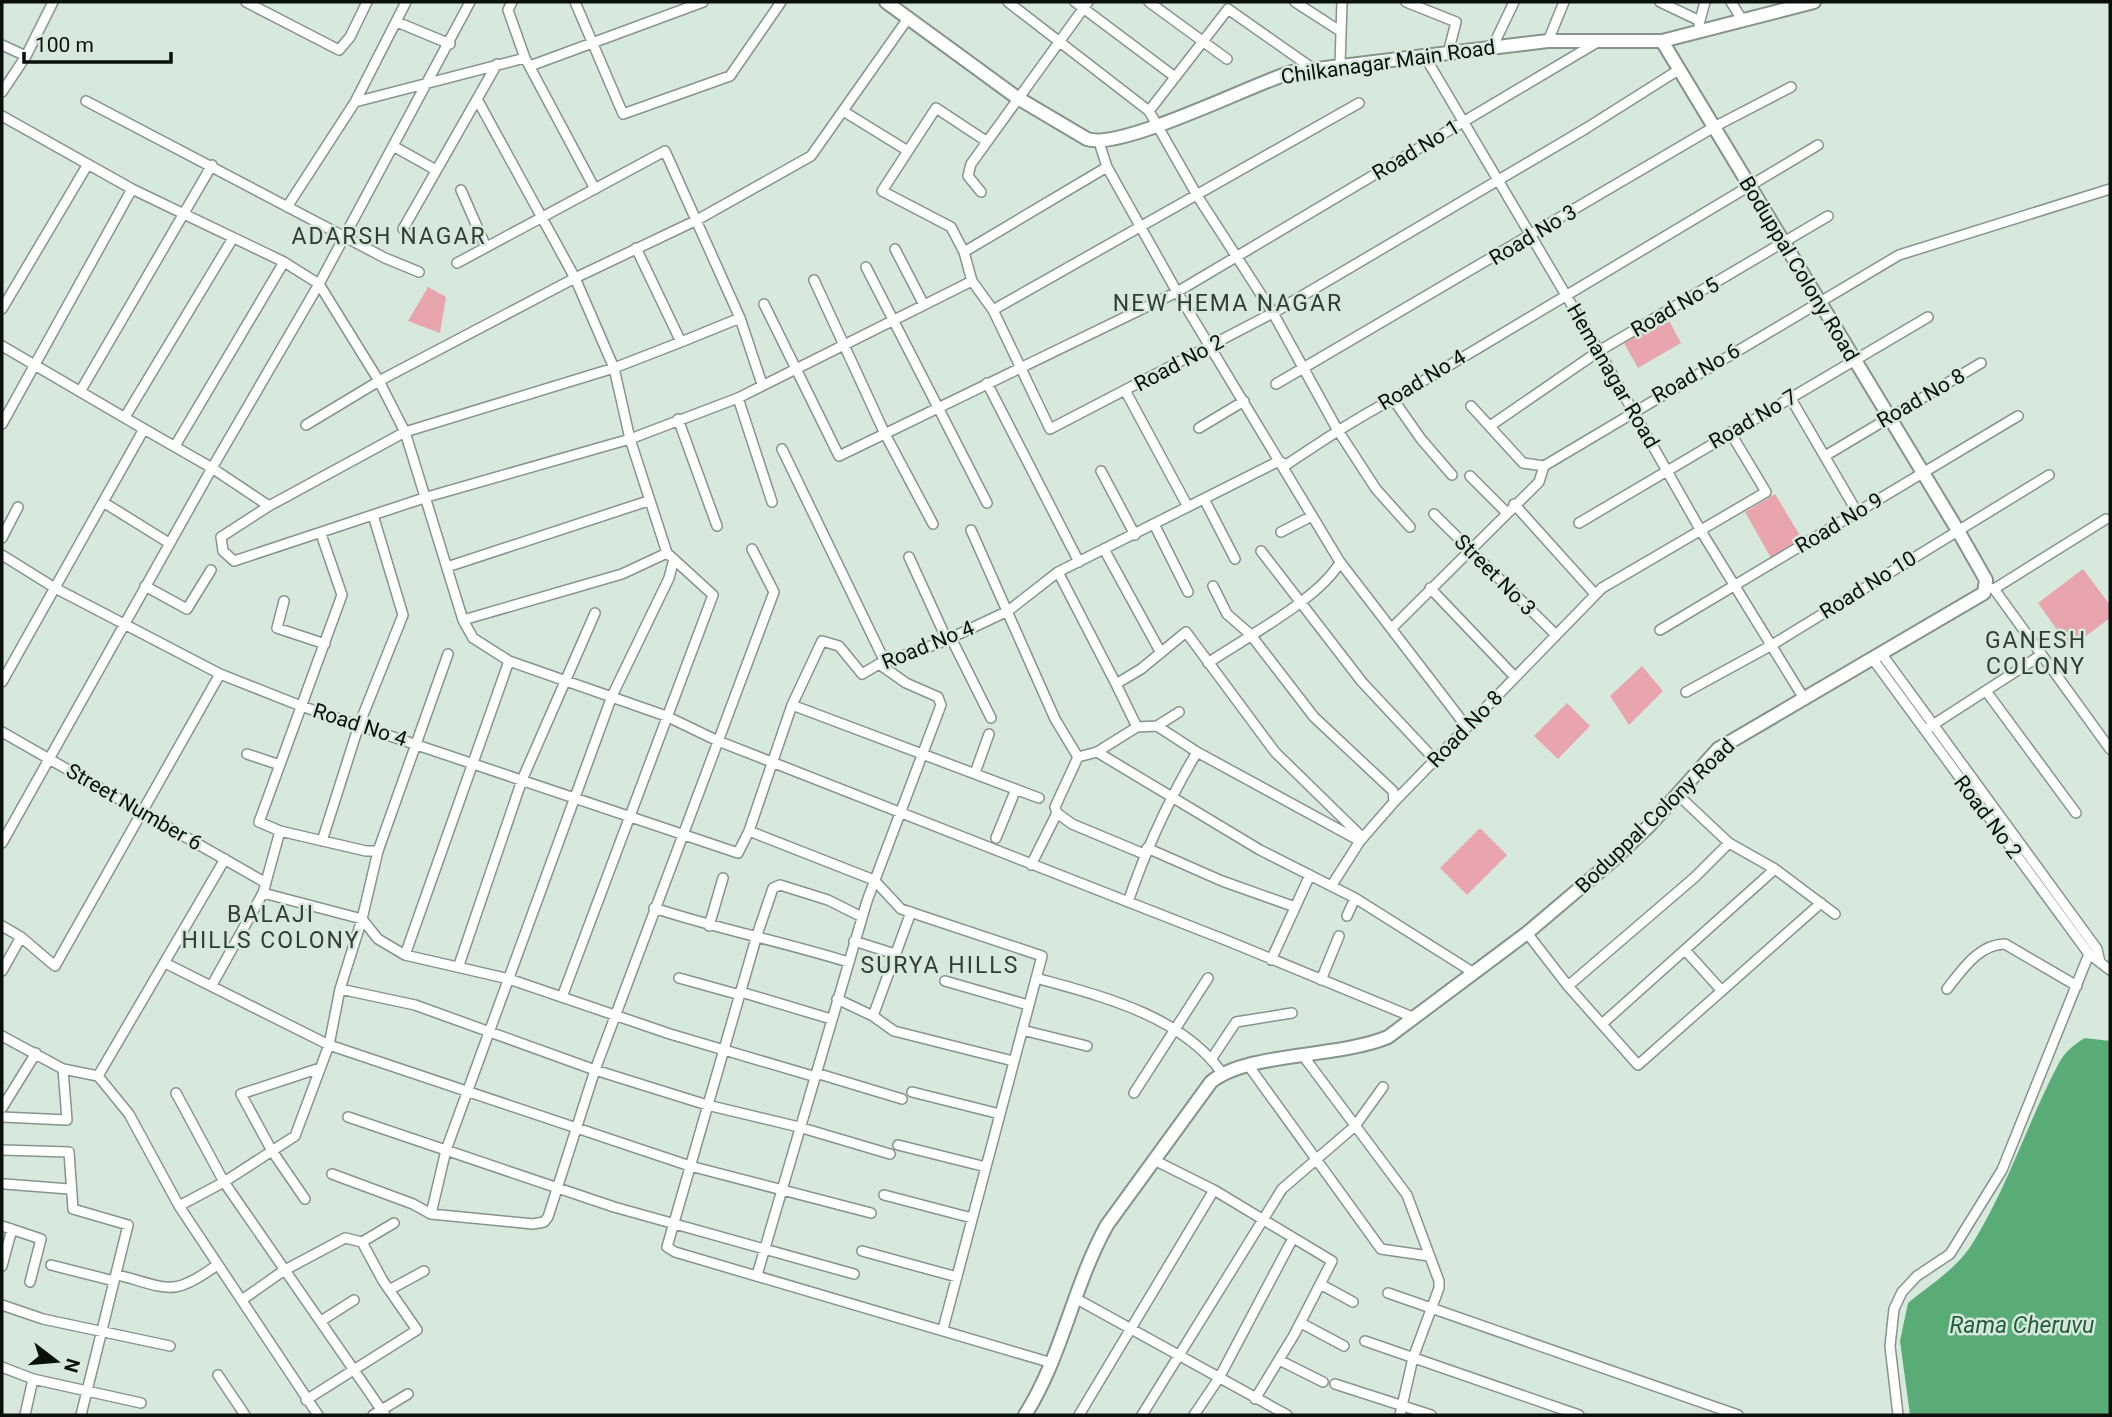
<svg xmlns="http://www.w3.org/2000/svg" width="2112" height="1417" viewBox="0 0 2112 1417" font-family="Roboto,sans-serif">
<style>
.green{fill:#e8a5ad}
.water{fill:#5aac77}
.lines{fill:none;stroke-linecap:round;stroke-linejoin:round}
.street-casing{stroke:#859589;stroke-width:12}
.secondary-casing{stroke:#859589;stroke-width:16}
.street{stroke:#fff;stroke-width:9}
.secondary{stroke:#fff;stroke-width:12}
.labels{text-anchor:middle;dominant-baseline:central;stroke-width:5;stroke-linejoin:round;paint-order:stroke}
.street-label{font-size:21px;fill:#0a100c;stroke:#d7e9dc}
.neighbourhood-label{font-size:23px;letter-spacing:2px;fill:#313e35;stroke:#d7e9dc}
.water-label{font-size:23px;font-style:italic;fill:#225e3a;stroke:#d7e9dc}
</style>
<rect width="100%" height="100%" fill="#d7e9dc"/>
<path class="green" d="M428 287 446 297 440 333 408 321Z
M1667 317 1681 343 1638 368 1624 343Z
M1775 494 1802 539 1771 558 1745 512Z
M2083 569 2110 605V618L2070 648 2038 603Z
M1642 666 1663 691 1629 725 1610 696Z
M1567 703 1590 726 1558 759 1534 736Z
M1480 828 1507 855 1467 895 1440 868Z"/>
<path class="water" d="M2085 1038 2110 1041V1415H1910L1900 1341 1908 1303C1932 1283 1957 1269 1974 1241 2009 1184 2028 1121 2059 1063 2065 1052 2074 1044 2085 1038Z"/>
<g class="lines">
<g class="street-casing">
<path id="street" d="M246 2 339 50 350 37 367 2
M512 2 508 10 525 58 595 189
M575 2 623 114 730 76 781 2
M1008 2 1149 111
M1075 2 1175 77
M1149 2 1227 59
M1295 2 1340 31
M1406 2 1456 22 1448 53
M1660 2 1700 21
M1731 2 1743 21
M397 22 450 44
M1699 24 1705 2
M1548 41 1564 2
M2 45 26 56
M1492 48 1514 2
M1424 55 1599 351 1701 531 1803 697
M1340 65 1342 2
M530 66 703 2
M1312 68 1228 9 1149 111 1198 197 1273 313 1337 429 1376 489 1410 527
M2 92 26 56 53 2
M477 99 575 278 614 368 630 439 667 553 713 595 562 997
M86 101 385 258 419 272
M355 102 525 58
M843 111 908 151
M2 116 132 189 284 262 319 284 379 381 405 432 463 620 473 638 509 661 405 955
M986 141 936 108 882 191 951 227 964 252 972 281 993 310 1050 429 1273 313 1585 129 1680 69
M1099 142 1107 167 1177 292 1596 43
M393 146 436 170
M461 190 486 247
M981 192 968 176 971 164 1088 2
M287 207 355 102 406 2
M403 229 497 64
M636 248 681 342 740 318 762 384
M895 249 924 305
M964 252 1107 167
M457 263 665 151 740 318
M866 267 987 503
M814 280 885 434 933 524
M764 304 839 456 1177 292 1340 562 1466 726
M2 309 88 164
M993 310 1359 103
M681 342 614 368 405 432 269 506 221 537 223 551 234 561 427 497 630 439 738 398 972 281
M2 346 144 429 2 682
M987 383 1079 562
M1276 384 1714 127 1791 87
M81 390 212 165
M1126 392 1188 507
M1790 397 1857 512
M738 398 772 502
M1393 399 1421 439 1452 475
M1471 406 1523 463 1544 466
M125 417 233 238
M678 419 717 526
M2 424 132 189
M306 425 379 381 575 278 697 220 811 156 909 17
M1490 426 1599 351 1828 216
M1199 428 1244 401
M144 429 212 468 319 284 470 2
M175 446 284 262
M782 449 885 662
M1825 456 1981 363
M1101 471 1135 535
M1470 476 1506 512
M1204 499 1235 559
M103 502 169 543
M1514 504 1595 594
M1434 514 1556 635
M1579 523 1928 317
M1154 524 1188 592
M971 530 1055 719 1078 757
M1281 532 1312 516
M321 534 342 595 259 822 280 831 366 851H378
M2 538 18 507
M1105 551 1161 653
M1261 551 1362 682 1435 760
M2 555 55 588 220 674 301 706 738 853 749 831 792 705 822 641 839 646 862 674 879 664 942 642 1008 611 1058 572 1279 461 1286 465C1322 441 1355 419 1393 399L1818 145
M909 557 947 640
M447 567 648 501
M1058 572 1116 684
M145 586 187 609 211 570
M1213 586 1227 614 1250 634 1314 717 1393 791 1394 802
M1988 587 1994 589 2106 519
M1430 588 1515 677
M1994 589 2110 749
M284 601 277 628 325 644
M463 620 622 574 667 553
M1392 628 1539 482 1544 466 1899 255 2110 189
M1660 630 2018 416
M951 638 991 718
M1881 653 2097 949 2100 962
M1872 658 2089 954 2110 970
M509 661 666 716 718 741 1228 941 1415 1018
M1208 663C1243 639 1321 598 1340 562
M1986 691 2076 813
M1686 692 1772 645 2049 475
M792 705 1039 798
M1157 726 1197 752 1360 841 1394 802 1602 588 1766 492 1730 432
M1137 727 1116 684 1141 669 1186 632 1275 752 1363 838
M1928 728 2041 655
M2 732 266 883
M1097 752 1260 850 1355 898 1474 973
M247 754 280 765
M975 773 989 734
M1677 794 1729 843
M1057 813 1072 824 1144 854
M749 831 874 880 901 909 1042 956 943 1329
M996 838 1016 789
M322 841 359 725 403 615 373 515
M2 843 212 468 269 506
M1147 848 1222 881 1295 907
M1031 865 1057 813 1055 807 1078 757 1097 752 1137 727 1157 726 1179 712
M1775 869 1835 914
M1332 885 1360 841
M263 893 362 919 378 939 405 955 509 979 670 1034 816 1077
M1128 902C1146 849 1168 801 1197 752
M654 908C718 929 784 942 848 962
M1347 916 1355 898
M862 917 828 900 780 885 773 888 757 935 667 1247 675 1252 1052 1363
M2 926 21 937 55 966 220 674
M709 926 723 878
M1527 933 1568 986 1638 1065 1821 903
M854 941 895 954
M1685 950 1722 991
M1271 960 1310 875
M165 963 329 1045 690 1166 871 1213
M459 965 522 780 595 613
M2 971 21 937
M679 978 740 995
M1036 978C1101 996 1181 1015 1222 1073
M1321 980 1339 936
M945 981 1028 1005
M212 985 263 893 280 831
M1568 986 1695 877 1729 843 1775 869 1602 1024
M340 989 415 1005 595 1070 707 1105 799 1127 890 1154
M1947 989C1962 970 1979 944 2005 944L2077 986
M741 992 831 1019
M837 999 873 1016 894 1031 1013 1061
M873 1016 911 912
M1022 1030 1087 1046
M2 1036 63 1069 98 1076
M1304 1057 1407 1195 1439 1281V1288L1413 1358 1400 1415
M1212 1058 1236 1022 1292 1013
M1248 1065 1381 1249 1429 1256
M816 1073 902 1099
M98 1076 129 1114 179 1206 318 1415
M98 1076 225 859
M912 1092 1000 1114
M176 1093 224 1182 385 1415
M1134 1093 1208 978
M2 1108 36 1053
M2 1117 67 1120 63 1069
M348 1117 614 1207 854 1274
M898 1145 986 1167
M2 1150 69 1152 73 1209 128 1225 81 1415
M1156 1161 1214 1190 1332 1261 1294 1335 1255 1399
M332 1174 413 1204 431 1214 446 1150 612 696 669 578 674 559
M5 1184 69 1189
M884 1195 972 1218
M305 1199 272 1151 241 1094 320 1068
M179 1206 224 1182 295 1136 329 1045 340 989 362 919 378 851 448 654
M431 1214 533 1224 544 1222 548 1217 595 1070 774 592 752 549
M2 1226 41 1239 30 1282
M362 1242 394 1223
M862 1251 957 1277
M51 1265 114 1281
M2 1266 12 1229
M118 1275C168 1288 172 1298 217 1265
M757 1275 867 901 941 705 938 697 906 683 879 664
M1320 1284 1353 1302
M389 1290 424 1271
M1388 1293 1738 1415
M1075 1298 1287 1415
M242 1300 283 1271 345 1238 362 1242 383 1281 417 1330 306 1400
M2 1305 43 1319 170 1346
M321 1321 354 1300
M1301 1323 1344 1346
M1365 1341 1579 1415
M1279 1360 1323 1382
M2 1367 33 1379 141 1403
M218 1375 245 1415
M1335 1384 1431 1415
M25 1415 33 1379
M373 1415 408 1394
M1079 1415 1214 1190
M1142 1415 1282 1189 1355 1126 1383 1087
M1194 1415 1219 1378 1293 1238
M1898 1415 1890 1346 1894 1309 1902 1292 1917 1276 1950 1254 2002 1170 2089 954"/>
</g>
<g class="secondary-casing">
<path id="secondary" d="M886 2 1016 97 1087 139C1120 151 1250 85 1292 72L1548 41H1662L1814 2
M1025 1415C1062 1357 1073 1286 1107 1225L1211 1082C1247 1052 1338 1058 1388 1037L1527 933 1612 861 1650 825 1718 749 1984 593 1986 580 1957 529 1662 41"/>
</g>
<use href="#street" class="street"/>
<use href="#secondary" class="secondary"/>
</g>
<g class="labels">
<g class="street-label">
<text transform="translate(1388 62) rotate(-8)">Chilkanagar Main Road</text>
<text transform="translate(1416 150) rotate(-31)">Road No 1</text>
<text transform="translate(1533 235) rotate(-31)">Road No 3</text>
<text transform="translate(1799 269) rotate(59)">Boduppal Colony Road</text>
<text transform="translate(1675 307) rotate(-30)">Road No 5</text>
<text transform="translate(1179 363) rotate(-28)">Road No 2</text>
<text transform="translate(1696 373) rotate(-30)">Road No 6</text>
<text transform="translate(1613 376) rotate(60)">Hemanagar Road</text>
<text transform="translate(1422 380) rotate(-31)">Road No 4</text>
<text transform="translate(1921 398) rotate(-30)">Road No 8</text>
<text transform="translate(1753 419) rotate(-30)">Road No 7</text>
<text transform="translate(1839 523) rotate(-31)">Road No 9</text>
<text transform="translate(1495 575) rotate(45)">Street No 3</text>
<text transform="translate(1868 585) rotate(-32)">Road No 10</text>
<text transform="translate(928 645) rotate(-22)">Road No 4</text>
<text transform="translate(360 725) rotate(18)">Road No 4</text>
<text transform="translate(1465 729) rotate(-46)">Road No 8</text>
<text transform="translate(134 807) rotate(30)">Street Number 6</text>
<text transform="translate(1655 816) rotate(-44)">Boduppal Colony Road</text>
<text transform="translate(1988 817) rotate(53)">Road No 2</text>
</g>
<g class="neighbourhood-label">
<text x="389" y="236">ADARSH NAGAR</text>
<text x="1228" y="303">NEW HEMA NAGAR</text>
<text x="2036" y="640">GANESH<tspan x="2036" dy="26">COLONY</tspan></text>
<text x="271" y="914">BALAJI<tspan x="271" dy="26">HILLS COLONY</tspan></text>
<text x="940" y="965">SURYA HILLS</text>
</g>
<g class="water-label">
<text x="2022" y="1325">Rama Cheruvu</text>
</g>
</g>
<rect width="2112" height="1417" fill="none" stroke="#0a100c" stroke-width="7"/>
<g transform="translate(56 1361) rotate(106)" stroke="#d7e9dc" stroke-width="5" paint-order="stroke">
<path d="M0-5L12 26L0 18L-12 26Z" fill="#0a100c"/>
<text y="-10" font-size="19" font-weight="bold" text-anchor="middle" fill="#0a100c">N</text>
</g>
<path d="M24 52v10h147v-10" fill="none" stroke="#0a100c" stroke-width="3.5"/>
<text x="35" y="52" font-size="21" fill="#0a100c" stroke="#d7e9dc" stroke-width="5" paint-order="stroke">100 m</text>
</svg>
